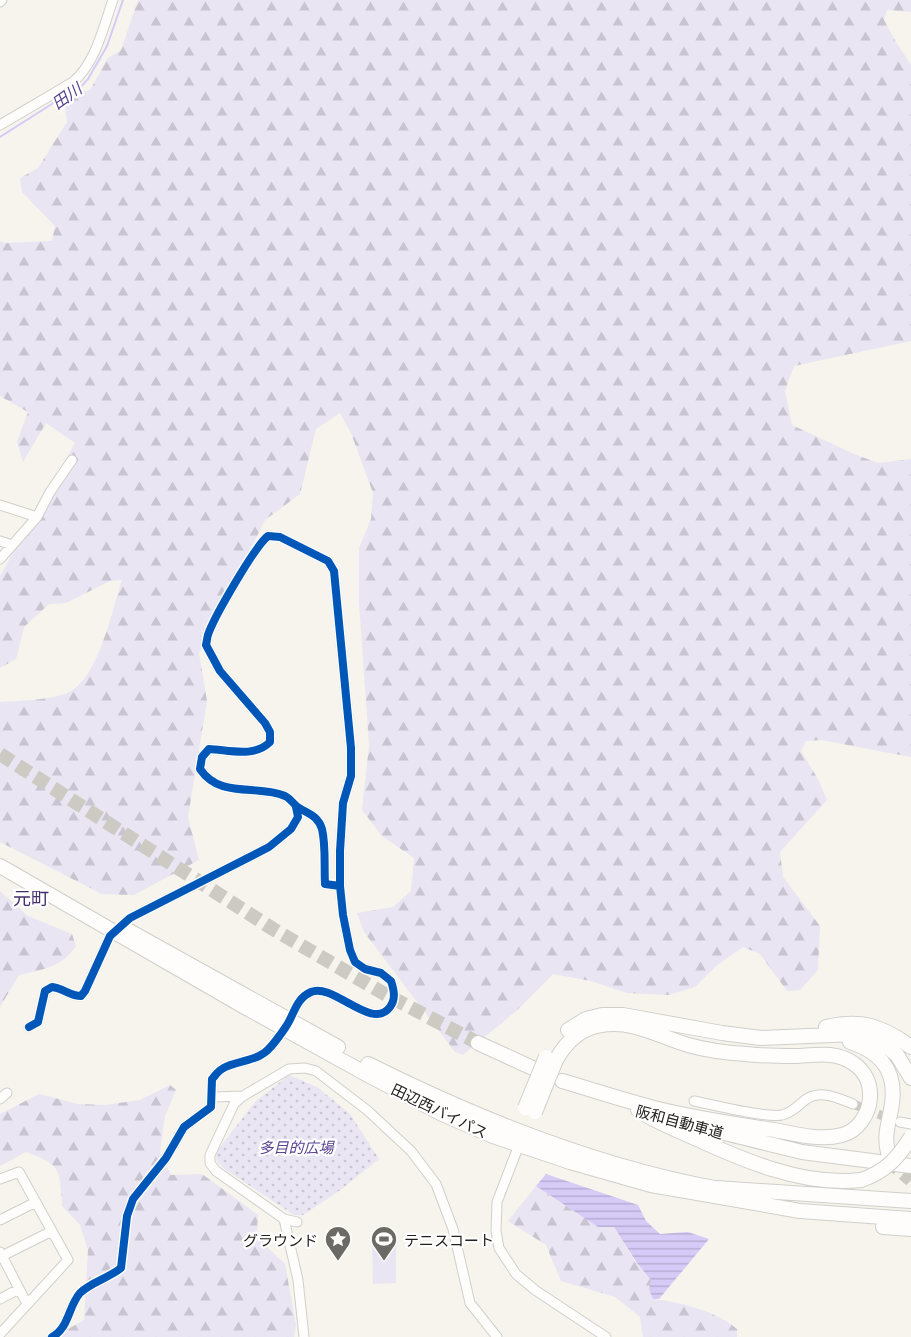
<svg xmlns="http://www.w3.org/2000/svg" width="911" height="1337" viewBox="0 0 911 1337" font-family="Georgia,'Noto Sans JP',serif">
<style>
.grass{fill:url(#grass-dots)}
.forest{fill:url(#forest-firs)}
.garden{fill:#e9e5f3}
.water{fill:url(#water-rules)}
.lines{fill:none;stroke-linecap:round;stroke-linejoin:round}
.stream{stroke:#d6caf7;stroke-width:2}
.minor-tunnel{stroke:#cccac3;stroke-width:9;stroke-dasharray:9 4.5;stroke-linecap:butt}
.highway-tunnel{stroke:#cccac3;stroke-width:14;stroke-dasharray:14 7;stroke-linecap:butt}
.minor-casing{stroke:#d1cfca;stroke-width:11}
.highway-casing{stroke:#d1cfca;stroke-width:16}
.minor{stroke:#fefdfc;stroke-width:9}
.highway{stroke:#fefdfc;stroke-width:14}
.highway-bridge-casing{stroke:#d1cfca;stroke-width:16;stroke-linecap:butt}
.highway-bridge{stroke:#fefdfc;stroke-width:14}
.cycleway-casing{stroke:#fff;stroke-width:11}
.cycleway{stroke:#0057b8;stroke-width:8}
.labels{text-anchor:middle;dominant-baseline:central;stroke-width:4.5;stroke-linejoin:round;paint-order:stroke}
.street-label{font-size:15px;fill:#22201c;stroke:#fff}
.park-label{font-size:15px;font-style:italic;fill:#5b4392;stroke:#fff}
.poi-label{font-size:15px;fill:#22201c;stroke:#fff;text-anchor:end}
.water-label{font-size:16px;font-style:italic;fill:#5a4391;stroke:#fff}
.quarter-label{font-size:18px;fill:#43316c;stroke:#fff}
</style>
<defs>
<pattern id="grass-dots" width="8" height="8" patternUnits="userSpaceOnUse" patternTransform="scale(1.5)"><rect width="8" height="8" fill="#e9e5f3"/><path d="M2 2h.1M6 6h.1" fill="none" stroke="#c8c4d0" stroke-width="1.8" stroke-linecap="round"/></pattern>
<pattern id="forest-firs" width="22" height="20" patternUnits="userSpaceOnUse" patternTransform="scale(1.5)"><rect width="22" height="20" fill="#e9e5f3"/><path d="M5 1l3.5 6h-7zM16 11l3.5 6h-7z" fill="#c8c4d0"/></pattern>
<pattern id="water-rules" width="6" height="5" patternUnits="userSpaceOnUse" patternTransform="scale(1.5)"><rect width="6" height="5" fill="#d6caf7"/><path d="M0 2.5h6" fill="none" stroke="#b7add3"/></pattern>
</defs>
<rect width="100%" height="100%" fill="#f6f4ed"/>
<path class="grass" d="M289 1075 317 1087 350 1114 379 1159 339 1191 303 1215H294L223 1168 216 1159 217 1151 255 1102Z"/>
<path class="forest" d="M138 0H911V12L887 10 884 20 896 42 911 65V341L794 366 785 391 792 425 854 454 878 463 911 459V757L821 740 806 741 801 751 818 779 827 800 780 852 783 877 820 926 818 970 800 990 787 991 760 954 743 947 716 966 695 987 668 995 627 993 591 981 553 974 516 1011 463 1055 455 1052 364 932 357 913 393 907 411 891 414 858 382 836 362 810 369 745 359 603V548L371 519 373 493 351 433 340 413 316 429 300 494 265 520 199 653 207 701 188 817 199 860 134 895 102 894 0 842V702C21 701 45 700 65 694 98 683 112 610 122 580L110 581 66 603 49 604 24 627 16 659 0 668V576L75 443 46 423 23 462 17 442 28 412 0 396V241L5 243 52 241 55 226 22 192 20 178 38 168 67 122 64 97 90 90 108 58 121 50Z
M0 891 28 916 72 934 76 946C61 968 44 969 19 975L0 1007Z
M170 1085 176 1090 165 1116 160 1152 171 1175 202 1174 258 1215 257 1230 269 1249 285 1264 296 1325 294 1337H54L84 1320 88 1250 80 1225 62 1206C60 1170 62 1165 26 1152L0 1166V1114L39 1094 78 1104 105 1105 140 1100Z
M536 1186 598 1227H614L634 1260 651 1280 653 1299C679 1302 717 1311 737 1329V1337H643L640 1317 615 1297 561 1281 546 1245 508 1221Z"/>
<path class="garden" d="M372 1241H396V1283L373 1284Z"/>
<path class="water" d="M546 1174 638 1205 646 1221 660 1234 688 1232 709 1239 659 1299H653L649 1289 651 1280 637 1263 614 1227H598L536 1186Z"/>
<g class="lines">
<path class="stream" d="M0 137 55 102 76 92 88 79 107 46 123 0"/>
<path class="minor-tunnel" d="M853 1104 893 1120"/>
<path class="highway-tunnel" d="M0 754 273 929 383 993 478 1043
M891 1157 897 1168 911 1180"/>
<g class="minor-casing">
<path id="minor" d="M0 2 2 0
M0 125 73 82C96 62 103 28 113 0
M0 505 37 517
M0 541 12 545
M0 559 37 517 50 492 72 460
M130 918 269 847 291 829 298 817 296 807
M29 1027 38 1022 45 991 52 987C63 988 70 996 81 996L85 991 110 936
M213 1097 243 1096
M0 1099 7 1093
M694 1101C714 1105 764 1118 782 1115 791 1113 798 1106 805 1100 820 1089 838 1098 853 1104
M900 1122 911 1124
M519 1145 497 1202 496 1231 499 1248 516 1274 535 1290 606 1337
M0 1179 19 1172 68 1260 0 1334
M284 1219 297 1222
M0 1220 36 1202
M0 1252 27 1304
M0 1257 52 1231
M0 1299 19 1289
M52 1337C69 1328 68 1307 80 1293 91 1282 109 1278 121 1268L127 1216 133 1199 166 1158 184 1127 211 1107 212 1079C215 1076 218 1071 222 1069 234 1061 252 1062 264 1053 270 1049 281 1034 285 1028 294 1016 295 999 311 992 333 982 372 1032 390 1007 396 999 394 990 391 981L381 973 365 969 355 962 350 950 343 915 340 886V851L343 803 351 776V748L334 571 328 561 280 537 268 536C255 546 216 614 209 632 207 636 207 641 206 645L220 671 265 723 270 732V742C254 758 229 750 209 749L202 757 200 769C220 799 257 784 285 796 291 799 294 805 299 808 309 814 318 816 322 829 326 846 324 866 325 884L340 886
M304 1337 298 1280 284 1219 216 1171 210 1163V1155L234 1104 243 1096 289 1069 305 1068 316 1071 367 1110 411 1151 436 1184 453 1229 470 1303 497 1337"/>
</g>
<g class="highway-casing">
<path id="highway" d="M0 866 243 1006 368 1075 442 1114 493 1136 570 1162 651 1185 800 1211 911 1219
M124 928 338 1047
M826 1027C862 1019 882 1026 911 1047
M568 1030 586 1019 602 1015H623L722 1033 761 1038 855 1034 886 1046 897 1055 911 1078
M850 1042C884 1053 898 1074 891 1110 888 1124 884 1138 888 1152
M478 1043 550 1076
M556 1060C566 1042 580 1028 601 1025 635 1020 657 1036 688 1045 706 1050 727 1053 746 1054 762 1056 780 1056 796 1056 816 1055 836 1051 853 1063 865 1071 871 1084 870 1098 869 1114 858 1131 842 1135 820 1141 796 1134 774 1130 734 1124 693 1118 654 1108 623 1100 593 1090 562 1081
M368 1064C478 1119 597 1167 719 1189
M638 1110C654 1121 670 1127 688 1135 740 1159 803 1187 861 1180
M684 1123 802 1152 911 1166
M716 1188 911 1201
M883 1227 911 1229"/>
</g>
<use href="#minor" class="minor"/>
<use href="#highway" class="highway"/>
<g class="highway-bridge-casing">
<path id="highway-bridge" d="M525 1108 546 1057
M535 1112 556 1060
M861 1180C885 1172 898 1158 911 1137"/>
</g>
<use href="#highway-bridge" class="highway-bridge"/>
<g class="cycleway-casing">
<path id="cycleway" d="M29 1027 38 1022 45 991 52 987C63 988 70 996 81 996L85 991 110 936 130 918 269 847 291 829 298 817 296 807
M52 1337C69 1328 68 1307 80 1293 91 1282 109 1278 121 1268L127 1216 133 1199 166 1158 184 1127 211 1107 212 1079C215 1076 218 1071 222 1069 234 1061 252 1062 264 1053 270 1049 281 1034 285 1028 294 1016 295 999 311 992 333 982 372 1032 390 1007 396 999 394 990 391 981L381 973 365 969 355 962 350 950 343 915 340 886V851L343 803 351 776V748L334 571 328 561 280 537 268 536C255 546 216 614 209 632 207 636 207 641 206 645L220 671 265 723 270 732V742C254 758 229 750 209 749L202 757 200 769C220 799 257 784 285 796 291 799 294 805 299 808 309 814 318 816 322 829 326 846 324 866 325 884L340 886"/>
</g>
<use href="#cycleway" class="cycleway"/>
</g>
<defs>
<g id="sight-pin" transform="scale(1.35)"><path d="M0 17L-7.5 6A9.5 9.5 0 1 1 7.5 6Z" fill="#6c6a65" stroke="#fff"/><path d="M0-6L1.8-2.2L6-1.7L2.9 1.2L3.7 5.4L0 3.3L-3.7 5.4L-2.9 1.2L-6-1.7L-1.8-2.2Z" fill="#fff"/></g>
<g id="stadium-pin" transform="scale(1.35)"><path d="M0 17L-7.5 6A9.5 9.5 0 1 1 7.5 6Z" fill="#6c6a65" stroke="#fff"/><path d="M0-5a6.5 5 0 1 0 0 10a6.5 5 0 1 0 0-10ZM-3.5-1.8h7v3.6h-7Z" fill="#fff"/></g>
</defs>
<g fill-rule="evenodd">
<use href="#sight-pin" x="338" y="1239"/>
<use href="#stadium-pin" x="384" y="1239"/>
</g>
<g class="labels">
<g class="street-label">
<text transform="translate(440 1110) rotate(26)">田辺西バイパス</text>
<text transform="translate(680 1121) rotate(15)">阪和自動車道</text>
</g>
<g class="park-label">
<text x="296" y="1146">多目的広場</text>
</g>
<g class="poi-label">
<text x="318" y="1239">グラウンド</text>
<text x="404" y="1239" text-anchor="start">テニスコート</text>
</g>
<g class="water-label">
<text transform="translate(66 95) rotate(-35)">田川</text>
</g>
<g class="quarter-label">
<text x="31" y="897">元町</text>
</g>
</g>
</svg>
